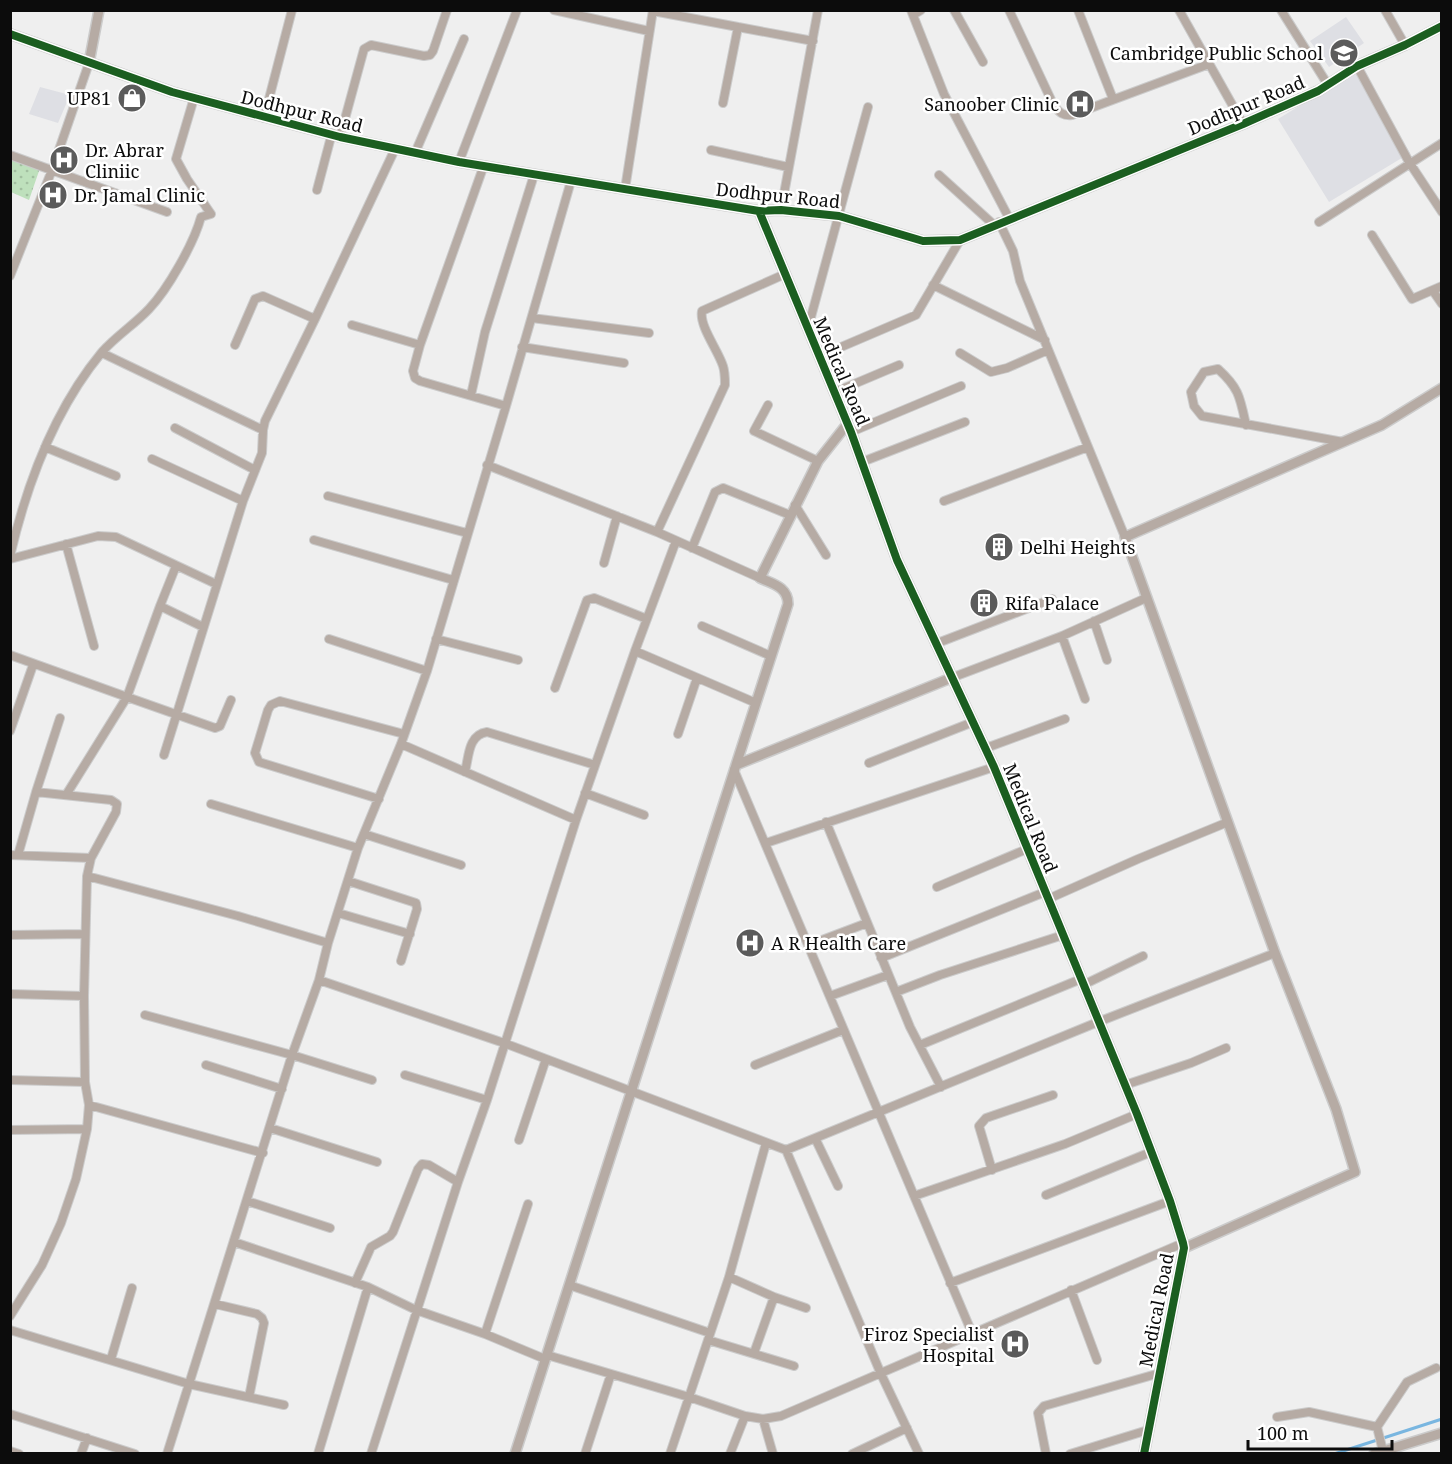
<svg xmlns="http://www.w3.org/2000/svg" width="1452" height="1464" viewBox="0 0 1452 1464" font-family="'Noto Serif',serif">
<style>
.built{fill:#dedfe4}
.grass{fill:url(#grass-dots)}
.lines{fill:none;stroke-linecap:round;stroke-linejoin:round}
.stream{stroke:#79b6e0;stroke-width:3}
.minor-casing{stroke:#cbcbcb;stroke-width:10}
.tertiary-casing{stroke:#cbcbcb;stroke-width:12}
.minor{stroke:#b6aba4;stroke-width:8}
.tertiary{stroke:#b6aba4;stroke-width:9}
.cycleway-casing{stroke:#fff;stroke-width:11}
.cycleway{stroke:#1b5e20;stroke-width:8}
.labels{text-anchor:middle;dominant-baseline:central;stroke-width:5;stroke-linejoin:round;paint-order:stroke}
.poi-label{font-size:18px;fill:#0c0c0c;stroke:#fff;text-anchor:start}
.street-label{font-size:18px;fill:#0c0c0c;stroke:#fff}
</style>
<defs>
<pattern id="grass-dots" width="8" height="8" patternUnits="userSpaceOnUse" patternTransform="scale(1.5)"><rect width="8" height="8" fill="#bee0bc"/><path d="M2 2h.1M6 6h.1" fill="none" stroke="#a2bfa0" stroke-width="1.8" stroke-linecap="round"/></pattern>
</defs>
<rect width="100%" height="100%" fill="#efefef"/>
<path class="built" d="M1346 17 1364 43 1329 67 1310 41Z
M1358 70 1410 153 1329 202 1278 119Z
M40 87 70 95 58 123 29 114Z"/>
<path class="grass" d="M11 157 40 168 29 200 11 192Z"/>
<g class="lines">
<path class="stream" d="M1334 1454 1442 1419"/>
<g class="minor-casing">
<path id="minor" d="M554 10 649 31
M911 10 944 94 1010 220
M954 10 983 62
M1009 10 1054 106C1060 113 1063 116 1072 115L1209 64
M1078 10 1113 99
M1179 10 1243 124
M1281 10 1328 85
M1385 10 1405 45
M653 11 738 27
M913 15 921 10
M1357 66 1409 162 1442 212
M723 103 738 27 813 41
M264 118 292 10
M340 137 364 49 371 45 424 56 430 55 433 51 447 10
M711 150 788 167
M415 153 464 39
M10 155 167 212
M459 162 517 10
M939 175 994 225
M625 189 653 10
M317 190 332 133
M781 210 818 10
M999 222 1013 251 1020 281 1125 537
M1319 222 1442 143
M1372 235 1412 299 1442 286
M10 276 52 170 89 63
M933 285 1045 340
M1433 291 1442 304
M532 318 649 333
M315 319 395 149
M352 325 420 345 413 371 415 378 420 381 506 406 571 181
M808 328 868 107
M235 345 255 299 263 296 315 319 265 421 263 430
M420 345 484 165
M522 347 624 363
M102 353 263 430 262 453 243 501
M960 353 991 372 1007 368 1048 350
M820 356 916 315 960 240
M835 392 899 365
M471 395 485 332 534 175
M768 405 754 431 818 461
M1246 425C1240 397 1239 388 1218 369L1204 372 1191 392 1194 406 1202 416 1343 442
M175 428 255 470
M851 432 961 386
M45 447 116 476
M152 459 243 501 164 755
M862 462 965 422
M487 465 657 532 760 578
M328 496 467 533
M944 501 1088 447
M795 505 826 555
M657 532 725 385C725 378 725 372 723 366 718 350 699 326 702 311L785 274
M314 540 453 580
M66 544 94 646
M692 548 715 492 723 488 790 515
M10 556C27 483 54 410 102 352 116 336 135 324 149 309 168 289 194 243 201 217L211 214 187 179 176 159 194 98
M10 559 98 536 116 537 216 584
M604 563 617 516
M160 606 203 627
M1094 621 1107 660
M702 626 771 656
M1062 636 1085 699
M329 639 427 671
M436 639 518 660
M935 644 1052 599
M635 651 676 541
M10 655 127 697 160 606 176 566
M951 678 1062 636 1146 598
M555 688 587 600 594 598 647 619
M10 731 33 665
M678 734 697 678
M401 744 576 820 635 651 756 703
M986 748 1065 719
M869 763 973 722
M734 770 972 1333
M465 772C469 756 468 735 487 732L595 765
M36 792 60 718
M585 793 644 815
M66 795 127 697 215 728 220 726 231 700
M379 799 259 762 255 753 268 710 271 705 280 701 404 734
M211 804 358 848
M826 822 910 1027 941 1087
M364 834 461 865
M766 843 994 767
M10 855 91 858 87 876 84 996 85 1082 89 1105 87 1129 76 1179 61 1223 42 1265 10 1316
M18 855 36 792 111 800 117 804 116 812 91 858
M87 876 238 916 328 943
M348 881 416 903 417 909 401 961
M937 887 1027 849
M1048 899 1138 859 1228 822
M338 913 410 934
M10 935 85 934
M809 945 867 923
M881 958 1045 892
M319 980 504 1043 786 1150 881 1374 919 1454
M1083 985 1143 956
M896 992 940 975 1063 935
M10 994 84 996
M830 996 888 975
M145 1015 292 1055 372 1080
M920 1045 1081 979
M206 1065 282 1089
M755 1065 843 1030
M405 1075 487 1100 576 820
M10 1080 85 1082
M1125 1085 1191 1063 1226 1048
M89 1105 263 1153
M270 1128 377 1162
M10 1130 87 1129
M815 1138 838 1186
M519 1140 546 1059
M786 1150 1098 1022 1275 953
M992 1170 979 1126 986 1118 1053 1095
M1046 1195 1151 1152
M914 1196 1065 1144 1137 1114
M247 1201 330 1228
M234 1242 368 1287 416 1310 485 1334 545 1359
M729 1277 774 1297 754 1353
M355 1283 371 1247 390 1236 393 1232 418 1169 422 1164 429 1165 458 1182 487 1100
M950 1283 1170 1201
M569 1285 710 1333
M1071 1290 1097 1360
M774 1297 806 1308
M215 1304 257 1314 262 1318 264 1323 249 1397
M10 1330 189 1384 167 1454
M485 1334 528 1204
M708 1340 794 1366
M547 1355 689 1397 745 1416 763 1419 781 1416 1183 1243
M111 1359 132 1288
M284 1405 189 1384 292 1055 319 980 328 943 358 848 401 744 427 671 506 406
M10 1414 135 1454
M1277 1417 1309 1412 1377 1427
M763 1419 773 1454
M10 1451 19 1454
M1383 1451 1377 1427 1407 1382 1436 1368
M81 1454 87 1438
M318 1454 368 1287
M371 1454 458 1182
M585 1454 611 1374
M670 1454 729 1277 766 1143
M730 1454 745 1416
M852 1454 907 1428
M1046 1454 1038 1413 1044 1406 1160 1373
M1070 1454 1148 1430"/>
</g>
<g class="tertiary-casing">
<path id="tertiary" d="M10 34 172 92 340 137 459 162 759 211 781 210 839 216 923 241 960 240 1243 124 1318 91 1357 66 1405 45 1442 26
M89 63 99 10
M759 211 851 432 897 560 994 767 1137 1114 1170 1201 1183 1243 1184 1248 1144 1454
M736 765 788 604C788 587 773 584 760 578L818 461 848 423
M1184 1248 1355 1172 1336 1109 1275 953 1125 537 1382 425 1442 388
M515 1454 736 765 951 678
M1374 1454 1442 1433"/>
</g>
<use href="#minor" class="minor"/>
<use href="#tertiary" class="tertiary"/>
<g class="cycleway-casing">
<path id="cycleway" d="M10 34 172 92 340 137 459 162 759 211 781 210 839 216 923 241 960 240 1243 124 1318 91 1357 66 1405 45 1442 26
M759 211 851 432 897 560 994 767 1137 1114 1170 1201 1183 1243 1184 1248 1144 1454"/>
</g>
<use href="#cycleway" class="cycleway"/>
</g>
<defs>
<g id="school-disc" transform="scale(1.5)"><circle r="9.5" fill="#5b5b5b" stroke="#fff"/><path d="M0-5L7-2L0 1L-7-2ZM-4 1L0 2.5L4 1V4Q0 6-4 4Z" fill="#fff"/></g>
<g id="shop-disc" transform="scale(1.5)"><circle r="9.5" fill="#5b5b5b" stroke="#fff"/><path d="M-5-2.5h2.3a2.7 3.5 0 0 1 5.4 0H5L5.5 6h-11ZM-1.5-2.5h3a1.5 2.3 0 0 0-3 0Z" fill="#fff"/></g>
<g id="hospital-disc" transform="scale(1.5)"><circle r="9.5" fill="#5b5b5b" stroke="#fff"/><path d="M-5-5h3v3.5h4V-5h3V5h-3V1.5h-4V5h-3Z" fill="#fff"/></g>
<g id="building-disc" transform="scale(1.5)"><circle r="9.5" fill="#5b5b5b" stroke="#fff"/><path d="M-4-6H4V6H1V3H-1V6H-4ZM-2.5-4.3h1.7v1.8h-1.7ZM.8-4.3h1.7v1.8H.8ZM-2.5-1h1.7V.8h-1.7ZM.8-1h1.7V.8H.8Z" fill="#fff"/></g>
</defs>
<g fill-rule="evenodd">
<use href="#school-disc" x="1344" y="53"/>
<use href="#shop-disc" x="132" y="98"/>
<use href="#hospital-disc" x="1080" y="104"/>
<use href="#hospital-disc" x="64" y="160"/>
<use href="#hospital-disc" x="53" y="195"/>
<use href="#building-disc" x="999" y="547"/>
<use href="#building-disc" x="984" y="603"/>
<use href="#hospital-disc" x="750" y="943"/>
<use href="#hospital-disc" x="1015" y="1344"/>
</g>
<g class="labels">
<g class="poi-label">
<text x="1323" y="53" text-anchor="end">Cambridge Public School</text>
<text x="111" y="98" text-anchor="end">UP81</text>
<text x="1059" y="104" text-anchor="end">Sanoober Clinic</text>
<text x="85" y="150">Dr. Abrar<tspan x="85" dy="21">Cliniic</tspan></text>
<text x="74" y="195">Dr. Jamal Clinic</text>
<text x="1020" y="547">Delhi Heights</text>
<text x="1005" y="603">Rifa Palace</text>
<text x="771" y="943">A R Health Care</text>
<text x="994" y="1334" text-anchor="end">Firoz Specialist<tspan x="994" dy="21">Hospital</tspan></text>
</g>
<g class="street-label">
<text transform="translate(1246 105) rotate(-23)">Dodhpur Road</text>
<text transform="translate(302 111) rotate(14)">Dodhpur Road</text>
<text transform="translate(778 195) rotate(6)">Dodhpur Road</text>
<text transform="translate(842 371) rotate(67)">Medical Road</text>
<text transform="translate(1031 818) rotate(68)">Medical Road</text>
<text transform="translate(1156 1310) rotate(-79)">Medical Road</text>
</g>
</g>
<rect width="1452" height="1464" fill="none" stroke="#0c0c0c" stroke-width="24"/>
<path d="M1248 1440v9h144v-9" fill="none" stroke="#0c0c0c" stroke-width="3"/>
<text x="1257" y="1440" font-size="18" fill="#0c0c0c" stroke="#ffffff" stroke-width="4.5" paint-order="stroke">100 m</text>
</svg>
